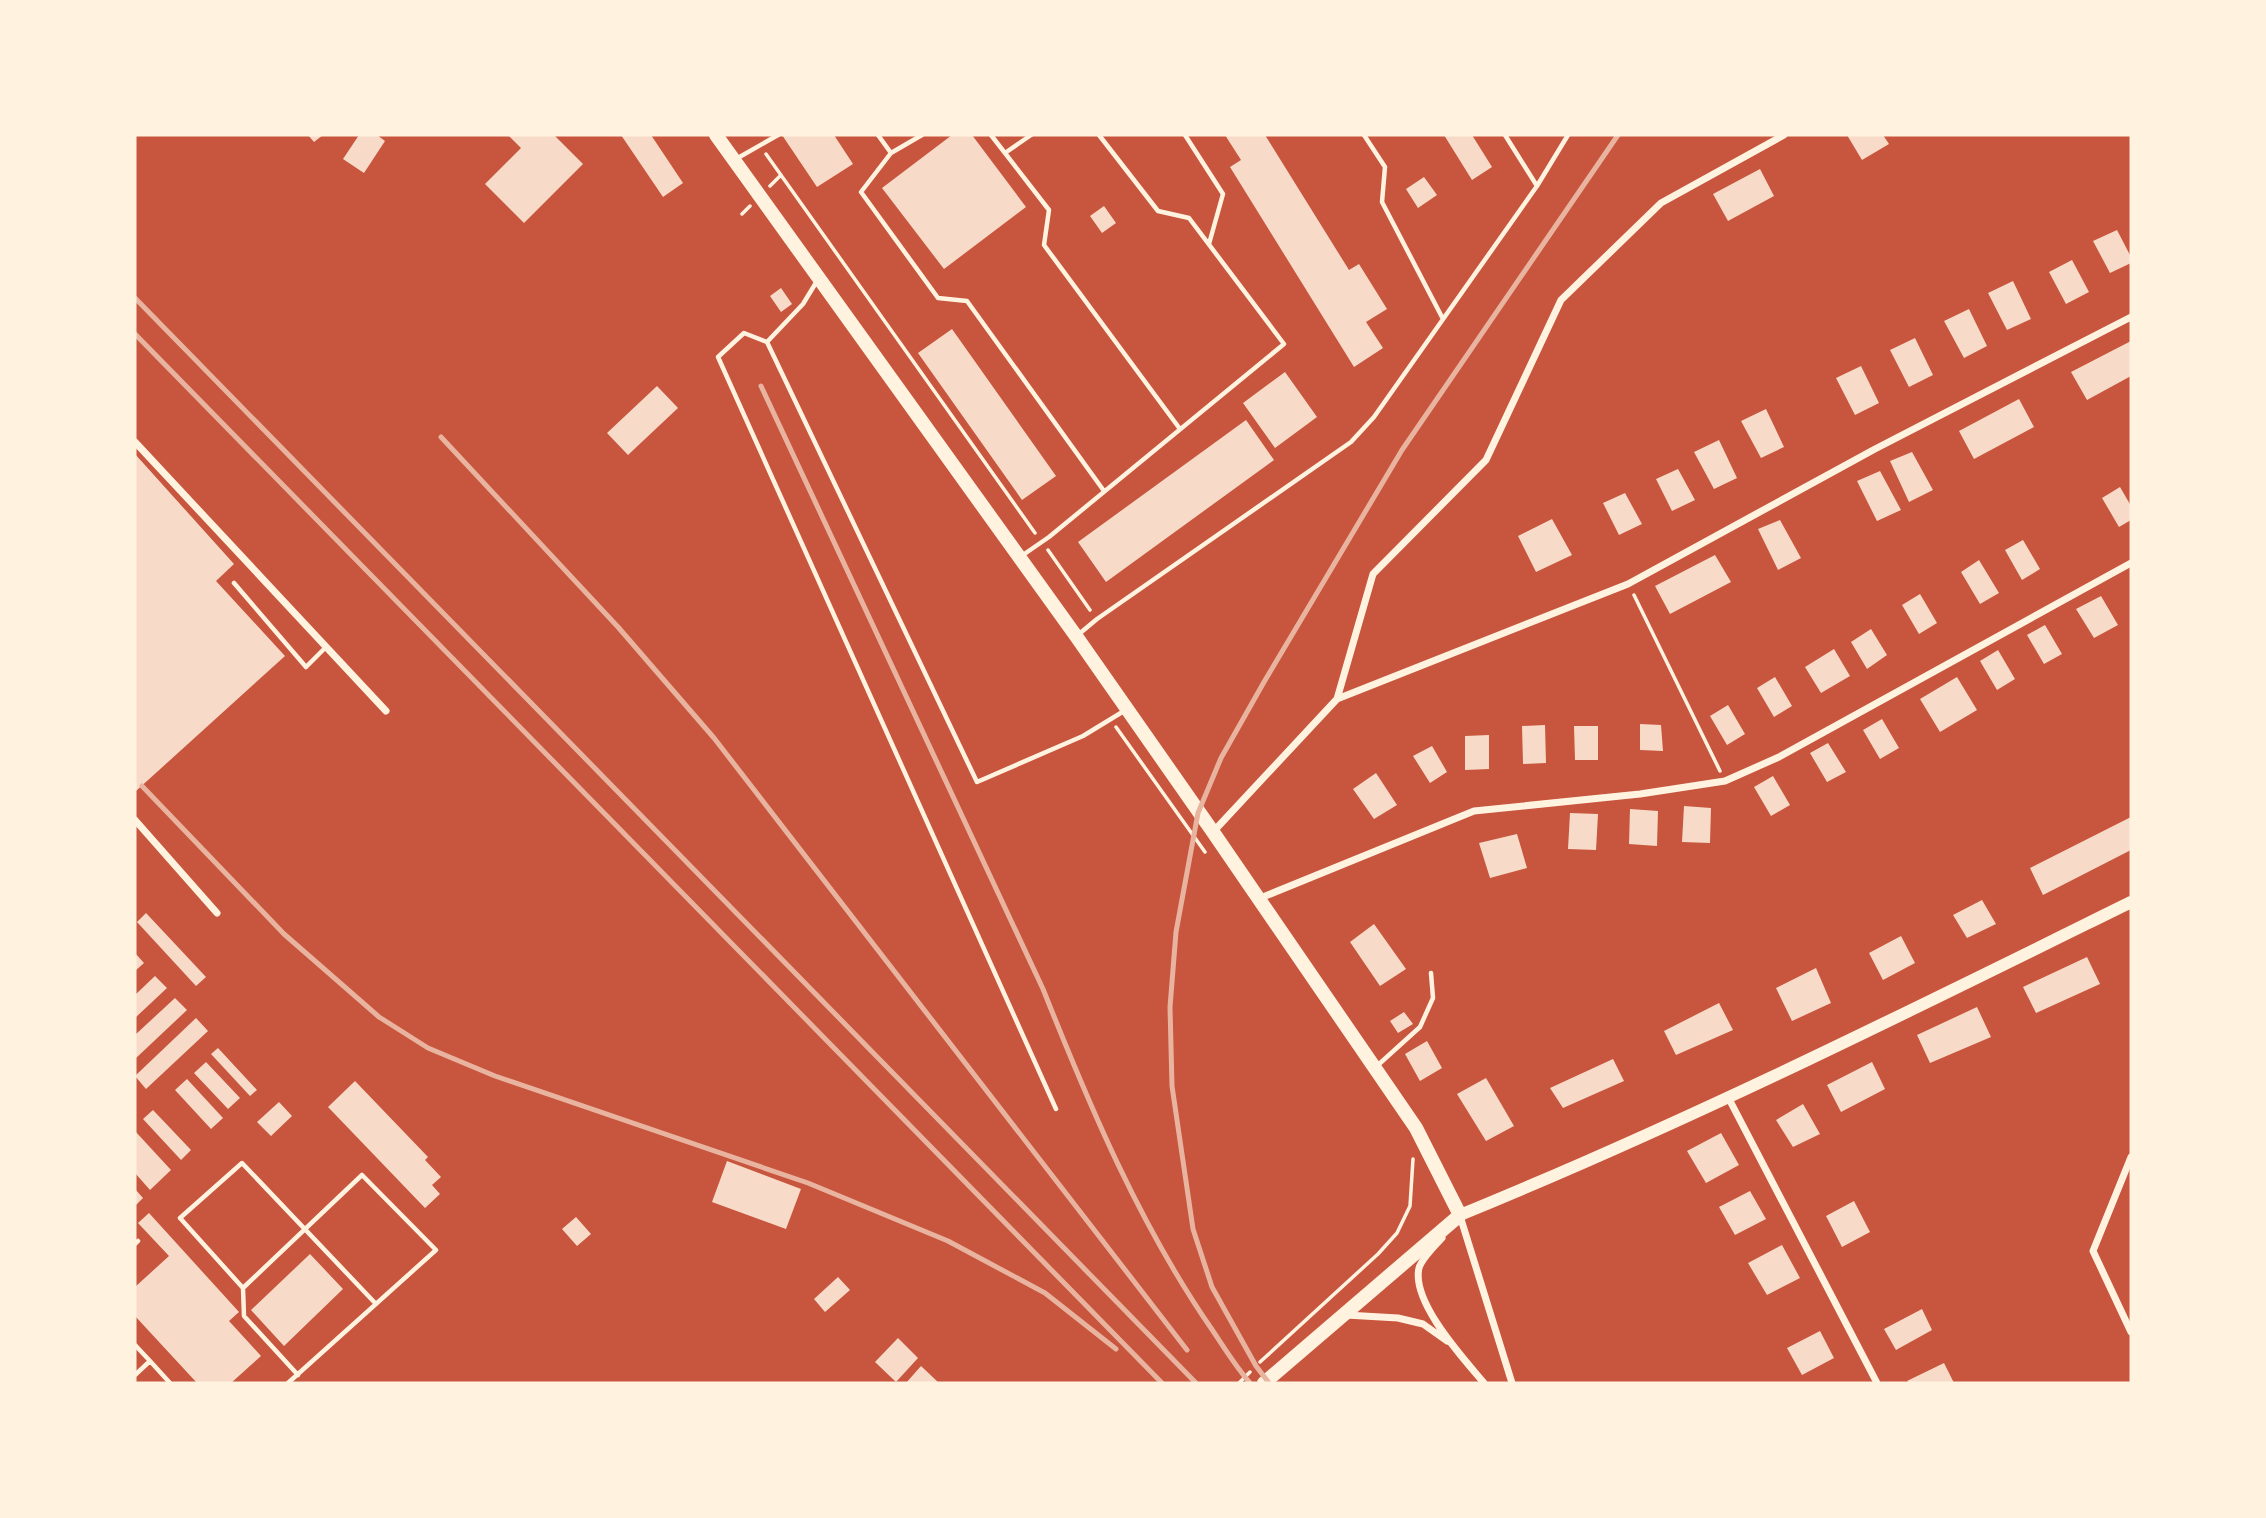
<svg xmlns="http://www.w3.org/2000/svg" width="2266" height="1518" viewBox="0 0 2266 1518" font-family="Manrope,sans-serif">
<style>
.building{fill:#f7dbc8}
.lines{fill:none;stroke-linecap:round;stroke-linejoin:round}
.path{stroke:#fff3e0;stroke-width:3.5}
.service{stroke:#fff3e0;stroke-width:4.5}
.minor{stroke:#fff3e0;stroke-width:7}
.tertiary{stroke:#fff3e0;stroke-width:12}
.secondary{stroke:#fff3e0;stroke-width:14}
.rail{stroke:#e9b49f;stroke-width:5}
</style>
<rect width="100%" height="100%" fill="#c8553d"/>
<path class="building" d="M308 135H323L314 142Z
M359 135H377L385 141 364 173 343 159Z
M508 135H554L583 164 524 223 485 184 521 148Z
M621 135H651L683 183 663 197Z
M782 135H834L853 164 817 187Z
M952 135H972L1026 207 944 269 882 188Z
M1225 135H1265L1349 270 1359 264 1387 309 1366 322 1383 348 1354 367 1230 167 1241 160Z
M1444 135H1472L1492 167 1472 180Z
M1847 135H1883L1889 144 1862 160Z
M1760 169 1774 196 1728 221 1713 194Z
M1424 177 1437 195 1418 208 1406 189Z
M1104 206 1116 223 1102 233 1090 216Z
M2117 230 2131 257V263L2110 273 2093 241Z
M2072 260 2089 292 2066 304 2049 272Z
M2013 281 2031 319 2007 330 1988 293Z
M781 288 792 304 781 312 770 296Z
M1969 309 1987 346 1964 358 1944 321Z
M952 329 1056 476 1022 500 918 353Z
M1915 338 1933 375 1909 387 1890 350Z
M2131 341V376L2087 400 2071 372Z
M1861 366 1879 403 1855 415 1836 378Z
M1285 372 1317 417 1275 448 1243 403Z
M657 386 678 408 628 455 607 433Z
M2019 399 2034 427 1974 459 1959 431Z
M1766 409 1784 447 1761 458 1741 421Z
M1246 420 1274 460 1106 582 1078 542Z
M1719 440 1737 478 1714 489 1694 452Z
M1912 452 1933 490 1909 502 1890 461Z
M135 454 234 564 216 581 285 656 136 791Z
M1678 469 1695 500 1672 511 1656 479Z
M1880 471 1901 510 1877 521 1857 481Z
M2120 487 2131 506V520L2119 527 2102 498Z
M1625 493 1642 524 1619 535 1603 503Z
M1552 519 1572 555 1536 572 1518 536Z
M1780 520 1801 558 1778 570 1758 529Z
M2023 540 2040 569 2022 580 2005 550Z
M1715 555 1731 582 1670 614 1655 586Z
M1979 560 1999 593 1980 604 1961 572Z
M1920 594 1937 623 1919 634 1902 605Z
M2101 596 2118 625 2094 638 2076 609Z
M2045 625 2062 654 2044 664 2027 635Z
M1871 629 1887 655 1867 669 1851 642Z
M1834 649 1850 676 1821 693 1805 667Z
M1998 650 2015 679 1997 690 1980 661Z
M1775 677 1792 706 1774 717 1757 688Z
M1957 677 1977 710 1940 732 1920 699Z
M1728 705 1745 734 1727 745 1710 716Z
M1882 719 1899 748 1880 759 1863 730Z
M1640 724 1661 725 1663 751 1640 750Z
M1545 725 1546 763 1523 764 1522 726Z
M1574 726H1598V760H1575Z
M1489 735V769L1465 770V736Z
M1828 743 1846 772 1827 782 1810 753Z
M1432 746 1447 772 1430 783 1413 756Z
M1376 773 1397 805 1374 819 1353 789Z
M1773 776 1790 805 1771 816 1754 787Z
M1684 806 1711 808 1710 843 1682 842Z
M1630 809 1658 811 1657 846 1629 844Z
M1570 813 1598 814 1596 850 1568 849Z
M2131 817V850L2043 895 2030 868Z
M1517 834 1527 868 1490 878 1479 843Z
M1982 900 1996 924 1967 938 1953 915Z
M146 913 206 977 196 986 137 922Z
M1374 924 1406 969 1380 986 1350 942Z
M1901 936 1915 963 1883 980 1869 953Z
M135 953 144 963 135 971Z
M2087 957 2100 984 2036 1013 2023 987Z
M1816 968 1831 1003 1792 1021 1776 988Z
M155 976 167 988 135 1018V995Z
M175 998 187 1010 135 1059V1035Z
M1719 1003 1733 1030 1676 1055 1664 1031Z
M1977 1007 1991 1037 1930 1063 1917 1035Z
M1404 1012 1413 1024 1398 1033 1390 1021Z
M196 1018 208 1031 146 1089 135 1076Z
M1427 1041 1442 1068 1420 1081 1405 1054Z
M218 1048 257 1090 250 1096 211 1054Z
M1613 1059 1624 1081 1563 1108 1550 1088Z
M206 1062 240 1098 228 1109 194 1073Z
M1872 1062 1885 1089 1841 1112 1827 1085Z
M1486 1078 1514 1126 1486 1141 1457 1094Z
M187 1079 223 1118 211 1129 175 1090Z
M355 1081 428 1157 425 1160 441 1177 432 1185 440 1194 425 1208 328 1107Z
M279 1102 292 1116 271 1136 257 1122Z
M1803 1104 1820 1134 1793 1147 1776 1120Z
M153 1110 191 1150 181 1160 143 1119Z
M135 1131 171 1170 150 1190 135 1173Z
M1721 1133 1739 1165 1706 1183 1687 1151Z
M727 1161 801 1189 786 1229 712 1202Z
M135 1189 143 1198 135 1206Z
M1750 1191 1766 1219 1735 1235 1719 1207Z
M1854 1201 1870 1232 1842 1247 1826 1216Z
M149 1213 239 1312 229 1321 261 1356 231 1383H197L135 1316V1287L169 1256 138 1223Z
M576 1217 591 1234 577 1246 562 1229Z
M1782 1245 1800 1278 1767 1295 1748 1263Z
M310 1254 343 1289 284 1346 251 1310Z
M838 1277 850 1290 825 1312 814 1299Z
M1922 1309 1932 1330 1896 1350 1884 1329Z
M1820 1331 1834 1358 1802 1375 1787 1348Z
M898 1338 918 1358 896 1382 875 1362Z
M1944 1363 1954 1383H1909L1907 1381Z
M921 1366 939 1383H906Z"/>
<g class="lines">
<path class="path" d="M766 154 1035 533
M770 186 781 175
M742 214 750 206
M1048 550 1090 610
M1634 595 1720 771
M1116 727 1205 852
M1260 1362 1378 1254 1397 1233 1410 1206 1413 1159
M1239 1383 1250 1372"/>
<path class="service" d="M878 135 891 153 861 192 938 298 967 301 1104 491
M991 135 1049 210 1044 245 1180 429
M1185 135 1223 194 1209 244
M1364 135 1385 167 1382 202 1443 319
M1505 135 1537 186
M891 153 922 135
M1005 153 1031 135
M736 159 778 135
M817 281 803 304 767 342 977 782 1083 736 1124 711
M767 342 744 333 718 357 1056 1109
M1020 557 1049 537 1284 344 1189 218 1158 211 1099 135
M234 583 306 667 326 647
M1079 634 1097 619 1351 442 1374 417 1537 186 1568 135
M1378 1065 1420 1027 1433 998 1431 973
M135 1244 138 1241
M243 1288 362 1175 436 1250 288 1383
M135 1345 150 1361
M135 1375 150 1361 170 1383
M298 1375 244 1316 243 1288 180 1218 242 1163 376 1304"/>
<path class="minor" d="M135 442 386 711
M1337 699 1373 574 1486 460 1561 300 1661 203 1784 135
M135 820 217 913
M1213 832 1337 699 1628 584 1875 449 2131 317
M1258 899 1474 811 1640 794 1725 781 1779 757 2131 563
M1728 1097 1877 1383
M2131 1157 2093 1251 2131 1332
M1460 1216 1512 1383
M1442 1238C1435 1246 1422 1258 1419 1268 1411 1302 1464 1359 1484 1383
M1346 1315 1398 1318 1423 1324 1447 1341"/>
<path class="tertiary" d="M1460 1215C1688 1122 1910 1011 2131 902"/>
<path class="secondary" d="M716 135 1076 636 1213 832 1416 1128 1460 1215 1264 1383"/>
<path class="rail" d="M135 298 1196 1383
M135 334 1162 1383
M761 386 1043 989C1090 1107 1140 1226 1213 1331 1225 1349 1236 1367 1250 1383
M441 437 618 627 714 738 1187 1350
M142 786 284 934 379 1017 428 1048 495 1076 808 1183 948 1241 1045 1293 1116 1349
M1269 1383 1256 1366 1212 1287 1193 1229 1172 1086 1170 1007 1176 932 1198 813 1221 758 1264 682 1402 450 1618 135"/>
</g>
<rect width="2266" height="1518" fill="none" stroke="#fff3e0" stroke-width="273"/>
</svg>
